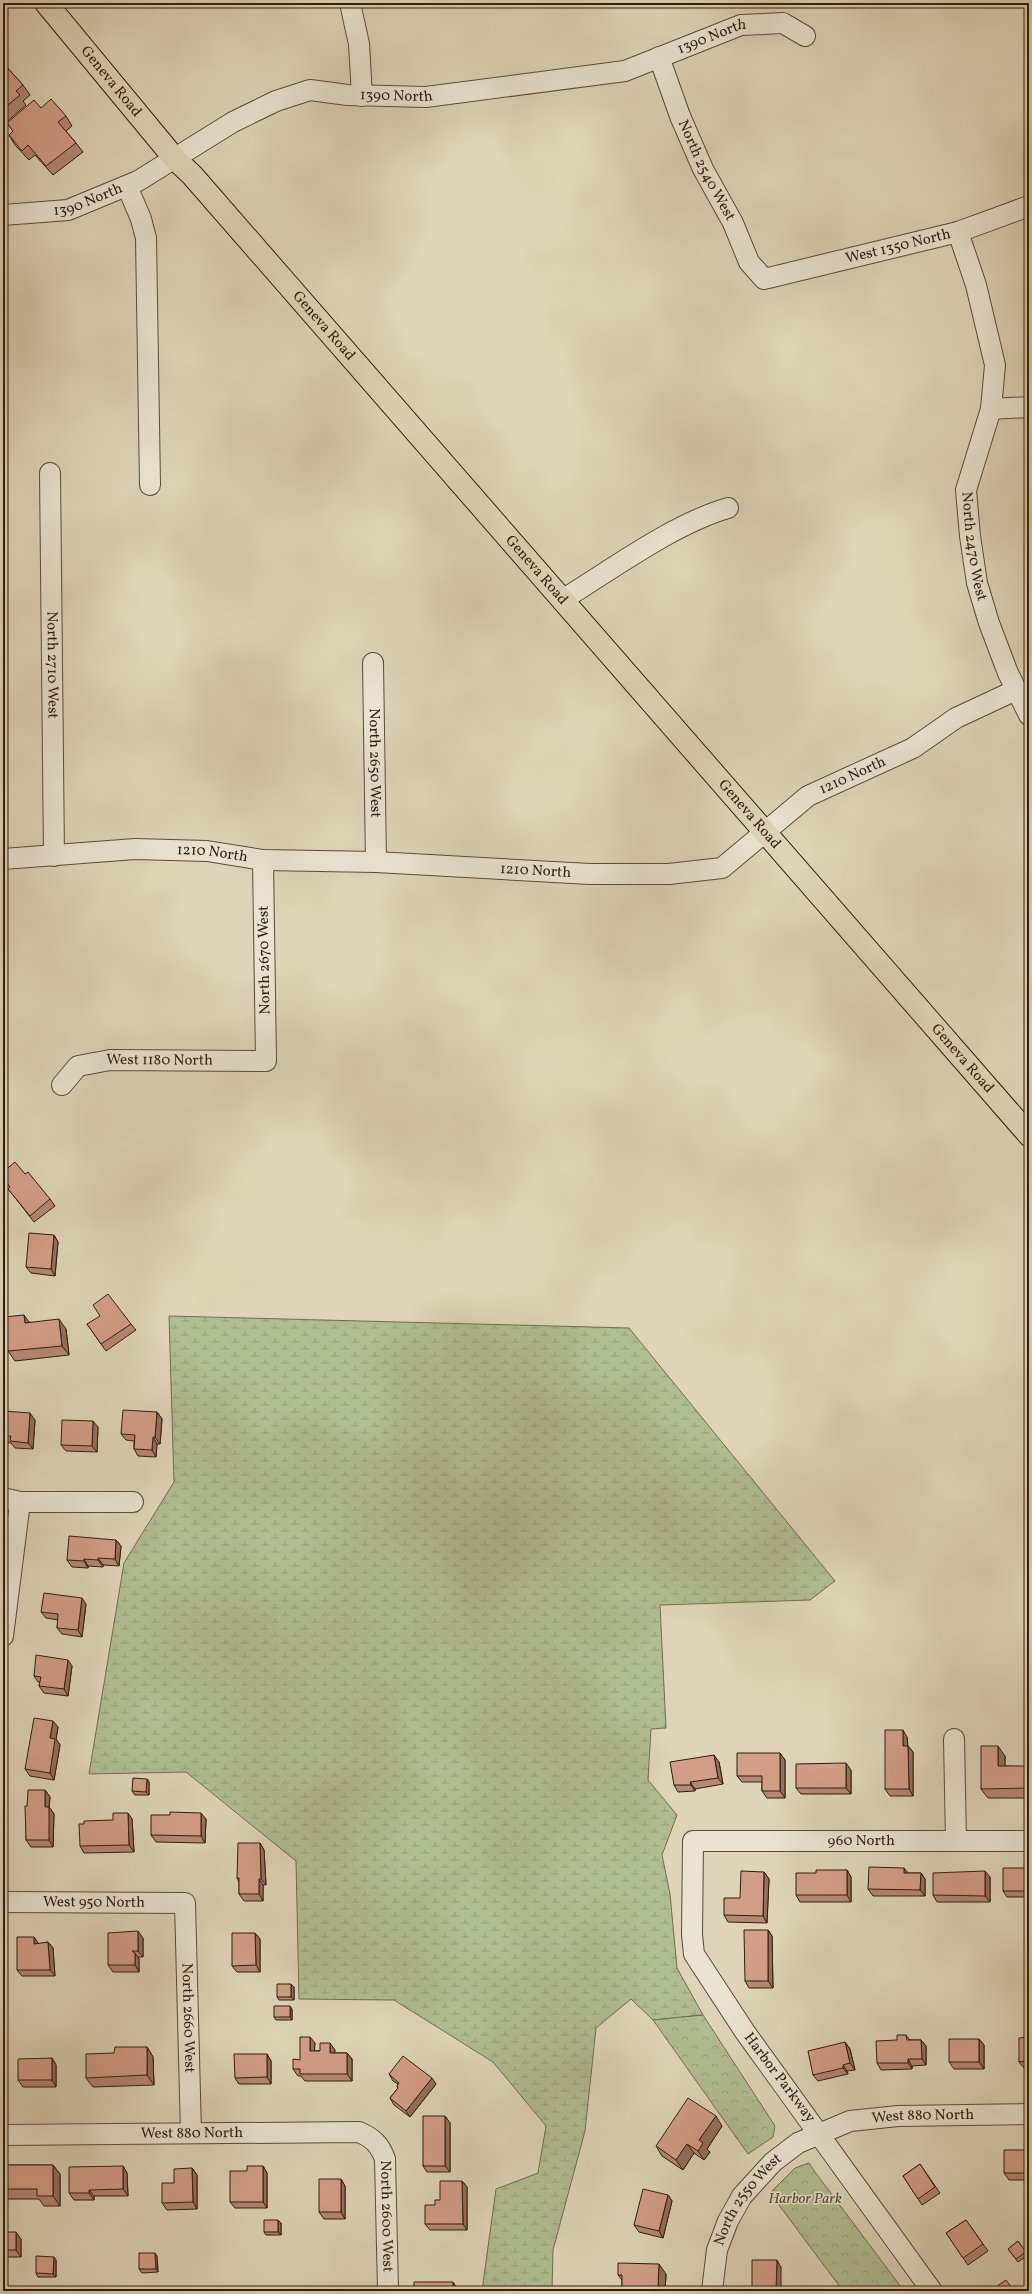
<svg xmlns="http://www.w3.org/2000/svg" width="1032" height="2294" viewBox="0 0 1032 2294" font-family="Vollkorn,serif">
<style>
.wetland{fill:url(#wetland-marsh);stroke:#706d50}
.park{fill:url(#park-crowns);stroke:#706d50}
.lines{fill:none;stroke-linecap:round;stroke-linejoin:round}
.minor-casing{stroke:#5c4b39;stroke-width:22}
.major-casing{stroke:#311d0e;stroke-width:24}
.minor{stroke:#eae3d2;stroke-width:20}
.major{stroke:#dfd4b9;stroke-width:22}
.wall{fill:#b58874;stroke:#311d0e}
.shaded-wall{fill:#946f5e;stroke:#311d0e}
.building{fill:#d39e87;stroke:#311d0e}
.labels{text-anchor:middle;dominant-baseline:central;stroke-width:3;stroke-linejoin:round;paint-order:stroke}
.street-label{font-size:15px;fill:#311d0e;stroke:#eae3d2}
.park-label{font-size:15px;font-style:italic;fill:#574d35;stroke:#eae3d2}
</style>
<defs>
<pattern id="wetland-marsh" width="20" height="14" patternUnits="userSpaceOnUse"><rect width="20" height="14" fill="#b0bd91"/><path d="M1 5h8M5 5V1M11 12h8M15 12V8" fill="none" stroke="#98a27c"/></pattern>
<pattern id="park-crowns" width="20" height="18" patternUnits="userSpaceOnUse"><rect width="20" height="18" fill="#b0bd91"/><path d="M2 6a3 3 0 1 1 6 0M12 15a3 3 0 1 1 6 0" fill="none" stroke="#98a27c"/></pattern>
</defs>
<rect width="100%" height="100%" fill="#dfd4b9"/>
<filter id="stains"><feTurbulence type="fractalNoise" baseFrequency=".005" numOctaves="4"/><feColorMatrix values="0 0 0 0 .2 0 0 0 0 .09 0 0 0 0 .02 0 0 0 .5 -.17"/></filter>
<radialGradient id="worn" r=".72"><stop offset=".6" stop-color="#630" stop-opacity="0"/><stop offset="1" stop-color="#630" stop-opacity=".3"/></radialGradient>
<path class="wetland" d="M169 1316 629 1328 835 1581 810 1600 660 1605 666 1728 651 1729 648 1780 677 1815 662 1855 670 1894 677 1968 703 2015 653 2020 631 1999 596 2028 585 2131 553 2250 552 2291H482L496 2189 538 2173 546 2126 493 2062 394 2000 299 1999 296 1861 186 1772 89 1774 124 1563 174 1482Z"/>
<path class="park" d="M703 2015 775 2126 773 2137 748 2154 653 2020Z
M809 2163 815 2172 904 2291H843L770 2193 795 2168Z"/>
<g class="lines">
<g class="minor-casing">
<g id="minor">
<path d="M350 3 359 44 362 96"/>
<path id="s1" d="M659 57 680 116 703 169 733 223 749 262 764 279 958 232 1029 206"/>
<path d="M127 186 141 219 146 238 150 485"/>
<path id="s2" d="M3 215 68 210 138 181 233 122 276 101 310 90 348 95 426 97 625 71 741 25 783 23 805 36"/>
<path id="s3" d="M958 232 976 285 995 365 991 409 966 490 970 536 977 583 989 623 1008 673 1029 715"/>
<path d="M991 409 1029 407"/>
<path id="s4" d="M50 473 54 856"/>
<path d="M562 600C611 570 673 524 728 508"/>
<path id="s5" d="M373 663 376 862"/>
<path id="s6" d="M3 859 135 849 207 851 263 860 376 862 590 874H669L722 868 808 796 913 748 956 718 1016 690"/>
<path id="s7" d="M62 1085 78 1066 110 1060 266 1061 263 860"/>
<path d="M3 1498 20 1502H133"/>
<path d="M3 1636 20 1502"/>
<path d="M954 1739 956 1841"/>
<path id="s8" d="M3 1902 185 1903 191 2133"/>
<path id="s9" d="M3 2135 359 2132C373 2138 380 2145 385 2159L388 2291"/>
<path id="s10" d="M712 2291 717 2250 728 2221 742 2196 773 2162 798 2143 850 2121 898 2116 1029 2114"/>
<path id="s11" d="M932 2291 745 2032 694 1954 692 1935 693 1841H1029"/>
</g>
</g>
<g class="major-casing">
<g id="major">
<path id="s12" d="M46 3 175 159 192 175 1029 1135"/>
</g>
</g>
<use href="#minor" class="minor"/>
<use href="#major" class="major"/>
</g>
<path class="wall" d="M3 63 23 85 30 95 23 101 26 105 4 124 3 123Z
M41 108 66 116 72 126 66 131 76 143 83 152 53 175 35 155 29 160 15 145 9 135 13 131 7 123Z
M3 1178 50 1199 55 1206 34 1222 13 1195 8 1189 10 1187Z
M54 1235 58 1242 55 1276 31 1273 26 1267Z
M29 1322 66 1329 69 1355 15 1361 8 1351Z
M87 1324H131L136 1330 106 1351Z
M3 1411 35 1420 33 1449 15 1448 11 1443 3 1442Z
M157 1412 162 1419 160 1444H157L156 1457 138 1456 134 1449V1441L126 1440 121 1434Z
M98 1427 97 1452 66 1451 61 1445Z
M116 1540 121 1546 119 1566 103 1565V1567L88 1566V1568L72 1567 67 1560Z
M86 1604 82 1637 62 1634 57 1628 58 1620 46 1618 41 1612Z
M72 1666 68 1696 44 1693 39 1686 40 1682H38L34 1676Z
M58 1727 56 1739 60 1745 54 1780 30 1776 25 1769Z
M907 1737 908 1746 913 1752V1796H890L885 1789Z
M780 1753 785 1760V1798H767L762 1791V1782H742L737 1776Z
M1005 1756V1766L1029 1767V1798H988L981 1789Z
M719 1762 723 1784 695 1789V1791L678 1792 674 1785Z
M851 1770V1794H801L796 1788Z
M147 1779 149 1782V1795H135L132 1791Z
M45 1790 50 1797 49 1807 54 1814 53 1847H31L26 1840 27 1806Z
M132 1819 134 1852 84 1853 80 1846Z
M206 1819 205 1843 156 1842 151 1835Z
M260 1843 264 1850 266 1885H263V1901H244L239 1894V1882L237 1878Z
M1029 1868V1897H1007L1003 1891Z
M847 1870 851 1877V1902H800L796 1895 816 1873Z
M764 1872 769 1879 767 1923 728 1922 724 1915Z
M908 1873H921L925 1879V1896H873L868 1889Z
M990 1877V1902H937L933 1895Z
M768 1930 772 1936 773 1988H749L745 1981Z
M255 1933 260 1939V1972H237L232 1966Z
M34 1937 38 1944 48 1942 53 1948 55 1976H22L17 1970Z
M143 1938V1957H138L139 1959V1972H113L108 1965Z
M294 1987V2000H279L277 1997Z
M292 2009V2020H276L274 2017Z
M906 2035 910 2040H921L926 2046V2065L912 2066V2069L881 2070 877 2063 897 2040Z
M1029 2037V2068H1024L1019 2062Z
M979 2039 984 2045V2069H954L949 2062Z
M845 2042 850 2049 855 2070 847 2071 848 2074 818 2081 813 2075Z
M315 2043 314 2051 335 2050 334 2053H347L352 2059V2081H305L301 2076H298L293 2069 300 2060Z
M147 2047 153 2057 154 2085 93 2087 86 2078 114 2053Z
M267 2054 271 2061V2084H239L235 2078Z
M52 2058 56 2065V2087H23L18 2080Z
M389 2074 436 2084 410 2117 394 2105 390 2098 398 2088 397 2086 398 2084 393 2081Z
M445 2116 450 2123V2172H427L423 2166Z
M722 2126 707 2149 710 2152 704 2160 694 2153 683 2170 662 2156 656 2146Z
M1029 2150V2180H1009L1004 2173Z
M920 2164 940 2193 922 2205 903 2176Z
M3 2165H53L60 2174V2206H44L39 2199H7L3 2193Z
M123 2166 127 2173 128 2196H94V2200H74L69 2193Z
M263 2166 267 2173V2208H235L230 2202 247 2171Z
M192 2168 197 2175V2209L167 2210 162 2203 174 2183Z
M341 2179 345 2186V2219H324L319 2212Z
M462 2181 467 2187V2230H430L425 2224 435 2205Z
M668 2195 672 2201 663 2238 639 2232 634 2225Z
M278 2220 281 2223V2235H266L264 2232Z
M966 2220 988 2251 968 2265 946 2233Z
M3 2232 21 2239V2257H3Z
M1018 2241 1028 2255 1018 2262 1008 2249Z
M157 2256 158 2272 142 2273 139 2269Z
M56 2260V2277H38L36 2273Z
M666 2274 665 2291H622V2280L618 2275Z"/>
<path class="shaded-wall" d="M54 1235 58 1242 55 1276 51 1269Z
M24 1315 31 1325 25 1323Z
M59 1319 66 1329 69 1355 62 1346Z
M157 1412 162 1419 160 1444 155 1437Z
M30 1413 35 1420 33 1449 28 1443Z
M93 1421 98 1427 97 1452 92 1446Z
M153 1437 157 1444 156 1457 152 1450Z
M116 1540 121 1546 119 1566 115 1559Z
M98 1558 103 1565V1567L98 1560Z
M84 1559 88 1566V1568L84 1561Z
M82 1598 86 1604 82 1637 78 1630Z
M68 1660 72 1666 68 1696 64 1689Z
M53 1721 58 1727 56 1739 60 1745 54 1780 50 1773V1738Z
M903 1730 907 1737 908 1752 903 1746Z
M908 1746 913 1752V1796L909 1789Z
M998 1746 1005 1756V1776L998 1766Z
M780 1753 785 1760V1798L780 1791Z
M714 1755 719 1762 723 1784 718 1778Z
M846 1763 851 1770V1794L846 1788Z
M1028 1766 1029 1767V1789L1028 1788Z
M147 1779 149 1782V1795L146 1792Z
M690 1782 695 1789V1791L691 1785Z
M45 1790 50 1797 49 1807 54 1814 53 1847 49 1840 45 1807Z
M128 1813 132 1819 134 1852 129 1845Z
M201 1813 206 1819 205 1843 201 1836Z
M260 1843 264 1850 266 1885 261 1879Z
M904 1868 909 1874 904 1873Z
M847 1870 851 1877V1902L847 1895Z
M985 1871 990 1877V1902L985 1896Z
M764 1872 769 1879 767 1923 763 1916Z
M921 1873 925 1879V1896L920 1890Z
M259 1879 263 1885V1901L259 1894Z
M768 1930 772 1936 773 1988 768 1981Z
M138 1931 143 1938V1957L138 1951Z
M255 1933 260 1939V1972L256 1965Z
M34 1937 39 1944H34Z
M48 1942 53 1948 55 1976 50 1970Z
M135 1953 139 1959V1972L135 1965Z
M291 1984 294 1987V2000L291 1997Z
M290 2006 292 2009V2020L290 2017Z
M310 2037 315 2043 314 2058 310 2051Z
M979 2039 984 2045V2069L979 2062Z
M921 2040 926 2046V2065L922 2059Z
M845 2042 850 2049 855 2070 850 2063Z
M330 2043 335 2050 334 2059 330 2053Z
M147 2047 153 2057 154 2085 147 2075Z
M347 2053 352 2059V2081L347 2074Z
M267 2054 271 2061V2084L267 2077Z
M52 2058 56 2065V2087L52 2080Z
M908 2059 912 2066V2069L908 2063Z
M843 2065 847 2071 848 2074 843 2068Z
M432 2078 436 2084 410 2117 406 2111Z
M445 2116 450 2123V2172L445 2166Z
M716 2116 722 2126 707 2149 710 2152 704 2160 698 2151 699 2140Z
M687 2144 694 2153 683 2170 676 2160Z
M53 2165 60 2174V2206L53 2196Z
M123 2166 127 2173 128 2196 123 2189Z
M263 2166 267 2173V2208L263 2202Z
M192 2168 197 2175V2209L193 2202Z
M341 2179 345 2186V2219L341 2212Z
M462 2181 467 2187V2230L463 2224Z
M89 2190 94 2196V2200L89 2193Z
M668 2195 672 2201 663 2238 659 2231Z
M278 2220 281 2223V2235L278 2232Z
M16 2232 21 2239V2257L16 2250Z
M155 2253 157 2256 158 2272 156 2269Z
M54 2257 56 2260V2277L53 2274Z
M777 2260 781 2267V2291H776Z
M659 2264 666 2274 665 2291H661L658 2287Z
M453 2282 459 2291H453Z
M643 2287 646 2291H643Z"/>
<path class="building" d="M3 63 23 85 16 91 20 95 3 109Z
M51 99 66 116 58 122 76 143 46 166 28 145 22 151 9 135 13 131 7 123 34 100 41 108Z
M15 1162 25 1174 28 1172 50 1199 30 1216 8 1189 10 1187 3 1178V1172Z
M29 1233 54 1235 51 1269 26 1267Z
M108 1294 131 1324 101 1344 87 1324 100 1316 93 1305Z
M24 1315 25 1323 59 1319 62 1346 8 1351 4 1317Z
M123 1410 157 1412 155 1437H153L152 1450 134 1449 135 1435 121 1434Z
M3 1411 30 1413 28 1443 10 1441 11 1436H3Z
M62 1420 93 1421 92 1446 61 1445Z
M69 1536 116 1540 115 1559 98 1558V1560L84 1559V1561L67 1560Z
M44 1593 82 1598 78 1630 57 1628 58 1614 41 1612Z
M36 1655 68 1660 64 1689 39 1686 41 1677 34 1676Z
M34 1718 53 1721 50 1738 55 1739 50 1773 25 1769Z
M885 1730H903V1746H908L909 1789H885Z
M981 1746H998V1766H1028V1788L981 1789Z
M737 1753H780V1791H762V1776H737Z
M714 1755 718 1778 690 1782 691 1785H674L670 1762Z
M846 1763V1788H796V1764Z
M133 1778 147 1779 146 1792 132 1791Z
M28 1790H45V1807H49V1840H26L25 1806H27Z
M170 1812 201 1813V1836L151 1835V1815H170Z
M113 1813H128L129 1845 80 1846 79 1824H84V1821L113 1820Z
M238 1843H260L261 1879H259V1894H239V1878H237Z
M869 1867 904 1868V1873H921L920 1890 868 1889Z
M1003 1868H1029V1891H1003Z
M816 1870H847V1895H796V1873H816Z
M741 1871 764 1872 763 1916 724 1915V1898H740Z
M985 1871V1896L933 1895V1873Z
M744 1930H768V1981H745Z
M138 1931V1951H132L135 1953V1965H108V1933Z
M232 1933H255L256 1965 232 1966Z
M17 1937H34V1944L48 1942 50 1970H17Z
M277 1984H291V1997H277Z
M274 2006H290V2017H274Z
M897 2035H906L907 2040H921L922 2059H908V2063H877L876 2041 897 2040Z
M300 2037H310V2051H320V2043H330V2053H347V2074H300V2069H293V2059L300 2060Z
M1029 2037V2061L1019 2062V2038Z
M949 2039H979V2062H949Z
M845 2042 850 2063 843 2065V2068L813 2075 808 2051Z
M115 2047H147V2075L86 2078V2054L114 2053Z
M234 2054H267V2077L235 2078Z
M403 2056 432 2078 406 2111 390 2098 398 2088 397 2086 399 2083 389 2074Z
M52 2058V2080H18V2059Z
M688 2098 716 2116 699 2140 703 2143 698 2151 687 2144 676 2160 656 2146Z
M423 2116H445V2166H423Z
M1004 2150H1029V2173H1004Z
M920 2164 935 2187 918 2199 903 2176Z
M3 2165H53V2196H37V2189H3Z
M123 2166V2189L89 2190V2193H69V2167Z
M247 2166H263V2202H230V2171H247Z
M192 2168 193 2202 162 2203V2183H174V2169Z
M319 2179H341V2212H319Z
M440 2181H462L463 2224H425V2205H435V2200H440Z
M643 2189 668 2195 659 2231 634 2225Z
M264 2220H278V2232H264Z
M966 2220 983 2244 963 2258 946 2233Z
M3 2232H16V2250H3Z
M1018 2241 1026 2252 1016 2259 1008 2249Z
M139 2253H155L156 2269H139Z
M36 2256 54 2257 53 2274 36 2273Z
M752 2260H777L776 2291H752Z
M618 2263 659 2264 658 2287H643V2291H622V2275H618Z
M1006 2280 1014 2291H990Z
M414 2282H453V2291H414Z"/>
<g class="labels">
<g class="street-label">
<text stroke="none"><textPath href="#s2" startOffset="747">1390 North</textPath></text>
<text stroke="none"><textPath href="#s12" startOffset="102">Geneva Road</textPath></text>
<text stroke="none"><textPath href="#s2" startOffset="423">1390 North</textPath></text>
<text stroke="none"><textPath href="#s1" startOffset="123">North 2540 West</textPath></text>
<text stroke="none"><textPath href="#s2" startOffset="87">1390 North</textPath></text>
<text stroke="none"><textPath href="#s1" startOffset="385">West 1350 North</textPath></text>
<text stroke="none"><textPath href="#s12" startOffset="426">Geneva Road</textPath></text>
<text stroke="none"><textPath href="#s3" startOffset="324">North 2470 West</textPath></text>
<text stroke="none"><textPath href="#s12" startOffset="750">Geneva Road</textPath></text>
<text stroke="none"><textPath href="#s4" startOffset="192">North 2710 West</textPath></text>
<text stroke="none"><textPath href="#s5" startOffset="100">North 2650 West</textPath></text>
<text stroke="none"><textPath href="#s6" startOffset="882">1210 North</textPath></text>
<text stroke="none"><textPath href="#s12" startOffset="1074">Geneva Road</textPath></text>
<text stroke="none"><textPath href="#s6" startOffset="210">1210 North</textPath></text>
<text stroke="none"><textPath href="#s6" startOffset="534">1210 North</textPath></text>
<text transform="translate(265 960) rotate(-91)">North 2670 West</text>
<text stroke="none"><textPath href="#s12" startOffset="1398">Geneva Road</textPath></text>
<text stroke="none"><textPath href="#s7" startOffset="107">West 1180 North</textPath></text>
<text stroke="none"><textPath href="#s11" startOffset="694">960 North</textPath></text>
<text stroke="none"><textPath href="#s8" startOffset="91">West 950 North</textPath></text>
<text stroke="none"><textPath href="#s8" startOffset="297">North 2660 West</textPath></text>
<text transform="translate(779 2078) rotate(53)">Harbor Parkway</text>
<text stroke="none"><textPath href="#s10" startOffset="308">West 880 North</textPath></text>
<text stroke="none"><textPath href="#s9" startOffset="189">West 880 North</textPath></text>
<text stroke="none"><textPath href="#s10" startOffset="101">North 2550 West</textPath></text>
<text stroke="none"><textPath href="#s9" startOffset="452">North 2600 West</textPath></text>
</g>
<g class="park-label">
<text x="805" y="2199">Harbor Park</text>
</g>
</g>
<rect width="1032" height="2294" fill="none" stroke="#dfd4b9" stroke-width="16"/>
<rect x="4" y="4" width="1024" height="2286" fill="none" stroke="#311d0e" stroke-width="2"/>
<rect x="8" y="8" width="1016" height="2278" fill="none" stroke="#311d0e"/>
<rect width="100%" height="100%" filter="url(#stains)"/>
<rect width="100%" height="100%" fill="url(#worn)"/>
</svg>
